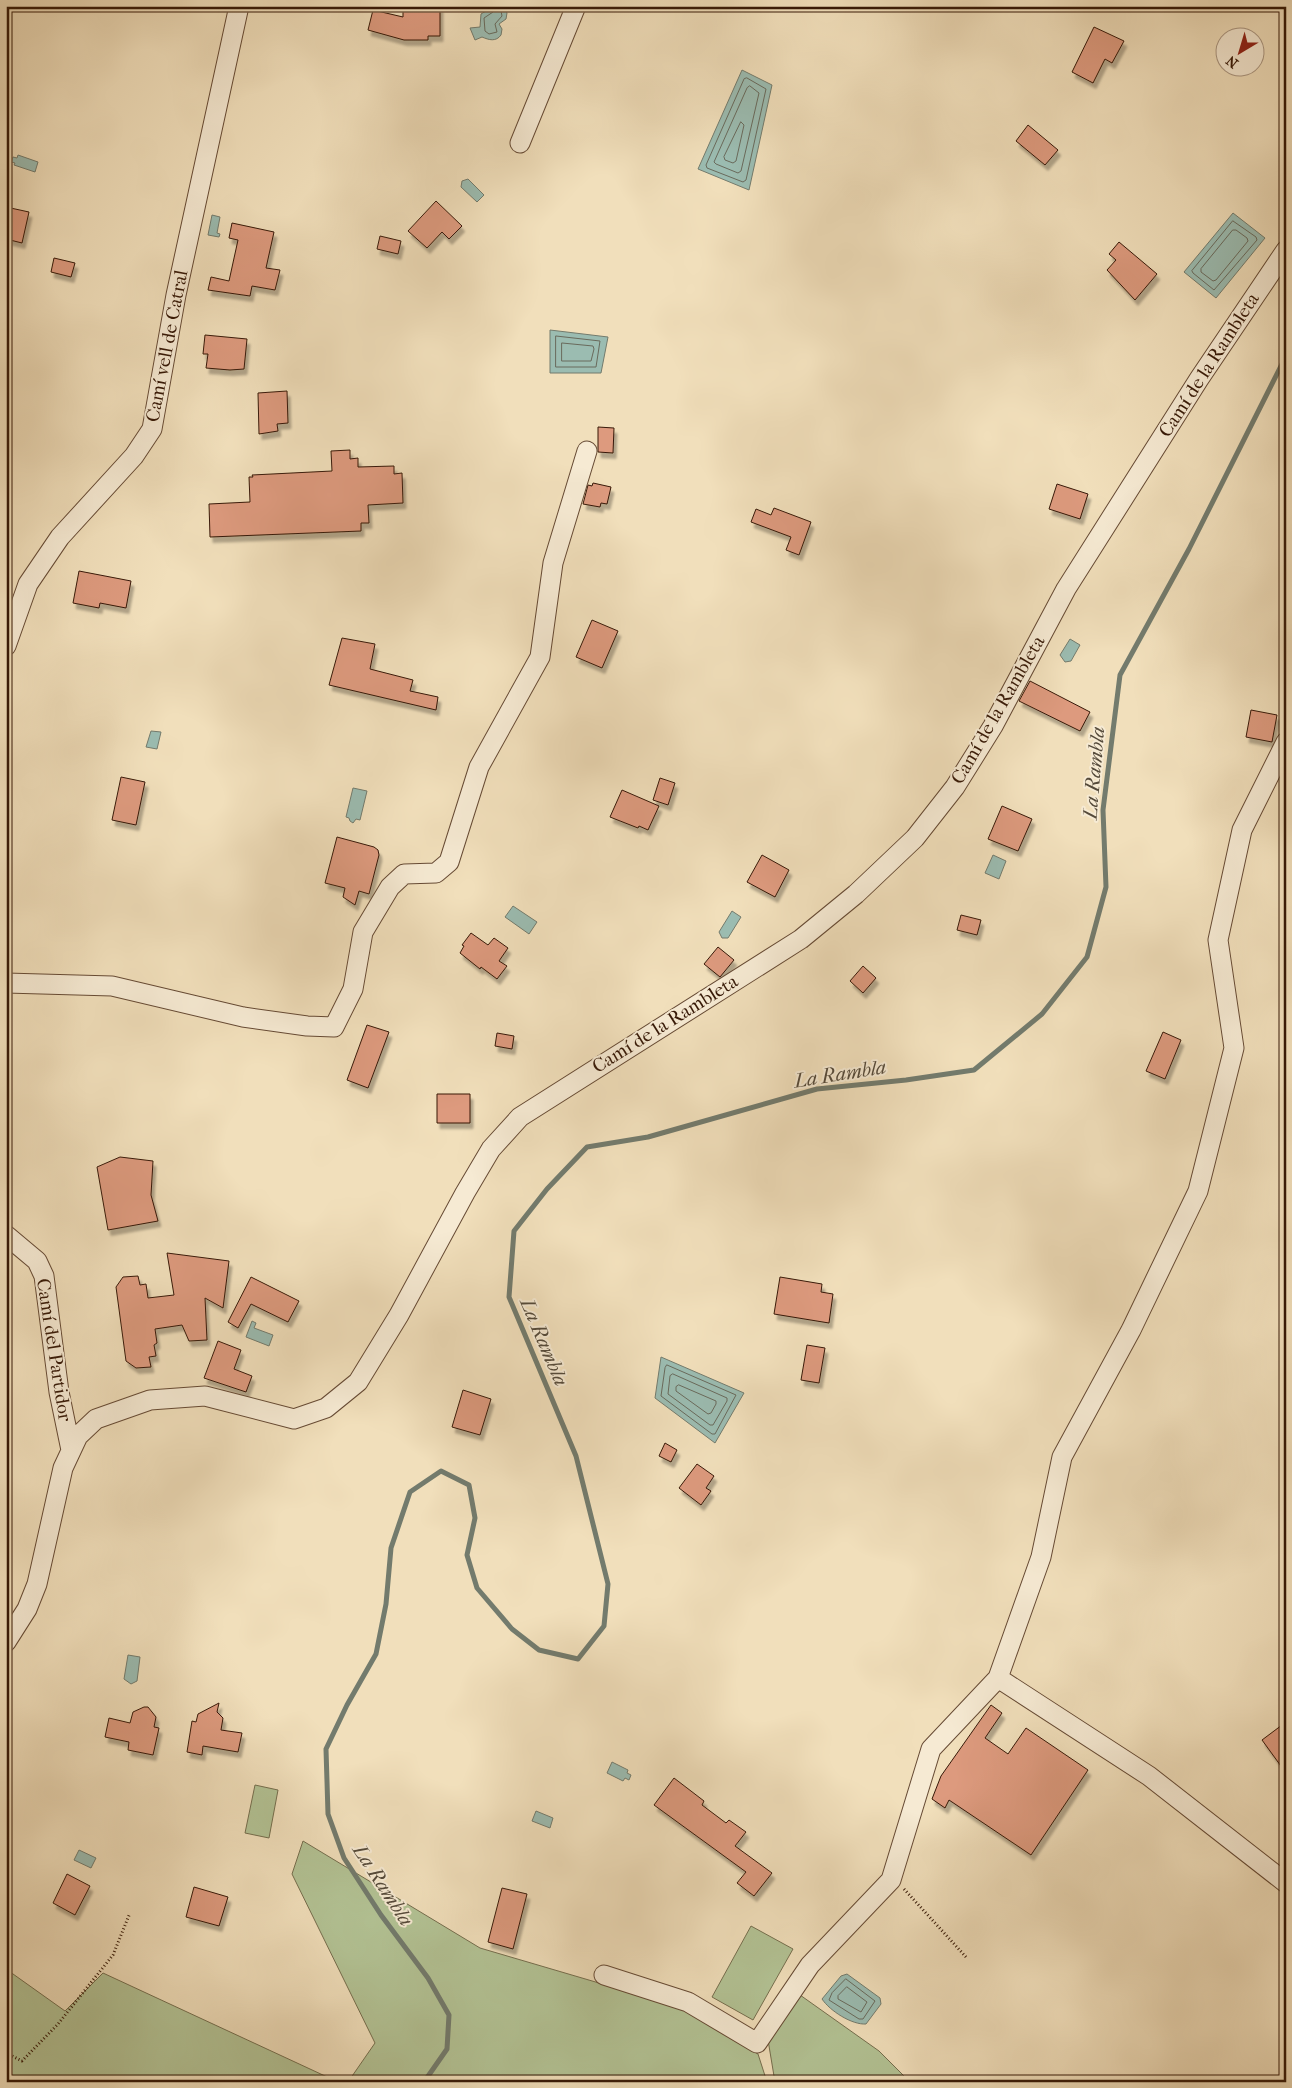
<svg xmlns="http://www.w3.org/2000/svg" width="1292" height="2088" viewBox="0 0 1292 2088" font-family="'IM FELL French Canon',serif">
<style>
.green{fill:#b3c395;stroke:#756e4e}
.water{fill:#9bbcb1;stroke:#737b6d}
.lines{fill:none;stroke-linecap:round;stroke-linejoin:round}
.shore{stroke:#696a5c;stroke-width:1}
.stream{stroke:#737b6d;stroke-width:5}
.building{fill:#dd9a7e;stroke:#371907;filter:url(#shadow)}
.street-casing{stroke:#664a34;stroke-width:21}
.path{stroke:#371907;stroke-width:3;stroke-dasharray:1 2.5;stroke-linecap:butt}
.street{stroke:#f6ead3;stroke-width:19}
.labels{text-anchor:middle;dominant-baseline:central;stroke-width:4;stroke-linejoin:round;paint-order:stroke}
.street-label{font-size:19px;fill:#371907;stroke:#f6ead3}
.water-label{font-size:20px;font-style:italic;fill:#554a3a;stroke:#f6ead3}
</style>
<defs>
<filter id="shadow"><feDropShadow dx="3" dy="5.5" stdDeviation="1" flood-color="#0004"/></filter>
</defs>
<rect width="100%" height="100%" fill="#f1dfbb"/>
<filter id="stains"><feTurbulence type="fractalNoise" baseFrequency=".004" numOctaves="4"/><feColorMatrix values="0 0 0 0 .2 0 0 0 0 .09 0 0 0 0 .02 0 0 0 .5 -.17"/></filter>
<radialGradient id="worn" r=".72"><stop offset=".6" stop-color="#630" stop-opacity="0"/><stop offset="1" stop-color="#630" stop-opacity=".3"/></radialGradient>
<path class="green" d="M255 1785 278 1790 269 1838 245 1833Z
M303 1841 480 1948 684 2008 758 2054 767 2082H348L375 2043 292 1874Z
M751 1926 793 1949 753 2020 712 1997Z
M6 1969 65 2011 103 1973 338 2082H6Z
M793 1990 879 2051 910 2082H775L765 2022Z"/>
<path class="water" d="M490 6H504L507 13 506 19 499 24 502 29 501 35C496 42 489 40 482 37L475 40 470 28 480 27 481 14 489 9Z
M742 70 772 85 749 190 698 169Z
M18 155 38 162 35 172 14 165 15 163 11 162 13 157 17 158Z
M468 179 484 195 477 202 461 187 462 181Z
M1233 213 1265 238 1216 298 1184 272Z
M212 215 220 217 217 233 220 234 219 237 208 235Z
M550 330 608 337 601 373H550Z
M1070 639 1080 645 1071 661 1065 662 1060 655Z
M151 731 161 732 157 749 146 747Z
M353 788 367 791 360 820 356 819 353 823 350 821 349 818 346 817Z
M993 855 1006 861 999 879 985 873Z
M513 906 537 922 529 934 505 917Z
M732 911 741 917 728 938H722L719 932Z
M252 1321 256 1323 254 1328 273 1335 269 1346 246 1337Z
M661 1357 744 1393 715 1443 655 1398Z
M128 1655 140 1657 137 1681 131 1684 124 1679Z
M612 1762 628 1770 627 1773 631 1775 629 1780 625 1778 623 1781 607 1773Z
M536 1811 553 1818 550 1828 532 1821Z
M79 1850 96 1858 91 1868 74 1860Z
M847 1974 880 1998 881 2004 866 2024C852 2025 830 2011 822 1999L841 1976Z"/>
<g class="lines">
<path class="shore" d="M495 6 493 12 484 18 485 31 489 34 497 32 495 24 502 16 500 6
M747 78 766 89 746 180 743 182 707 168 706 165 744 79Z
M750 86 759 93 741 171 738 173 716 164 714 162 747 88Z
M741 122 744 125 736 161 733 163 725 160 724 157Z
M1233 221 1256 237 1257 240 1214 290 1193 273 1192 271Z
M1233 230H1236L1247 238 1248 241 1216 280 1213 281 1201 272V269Z
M556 336 600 341 596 367H556Z
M562 343 593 346 594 349 591 361H562Z
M667 1365 736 1395 715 1434H712L661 1396 665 1368Z
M673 1374 727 1398V1401L713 1425H710L668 1394 670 1376Z
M679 1385 716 1401V1404L711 1413 708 1414 676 1391V1387Z
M846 1979 875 2001 863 2019H859L829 2000 832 1993Z
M847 1987 867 2002 861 2012 838 1999V1996Z"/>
<path class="stream" d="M424 2082 447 2049 449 2015 428 1978 381 1915 344 1858 328 1814 326 1749 347 1705 376 1654 386 1604 391 1548 410 1492 441 1471 469 1485 475 1518 467 1555 477 1588 512 1629 539 1650 578 1659 604 1626 608 1584 576 1456 509 1297 514 1231 547 1189 587 1147 648 1137 817 1089 906 1080 974 1070 1042 1014 1087 957 1106 887 1103 810 1120 675 1189 549 1286 356"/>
</g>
<path class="building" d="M403 6H440V36H428V40H404L368 30 373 10 403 17Z
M1094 27 1124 41 1112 63 1105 59 1093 83 1072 72Z
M1028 125 1058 150 1045 165 1016 141Z
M436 201 462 226 449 239 442 232 427 248 408 231Z
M6 207 29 212 22 243 6 239Z
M232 223 274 232 266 268 280 270 275 290 252 286 250 296 208 290 211 277 229 281 238 240 229 238Z
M380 236 401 241 398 254 377 249Z
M1119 242 1157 274 1135 300 1107 270 1116 260 1109 254Z
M54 258 75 263 71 277 51 272Z
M205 335 247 339 244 369 230 370 206 368 208 354H203Z
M287 391 288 423 277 424 278 431 259 434 258 393Z
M598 427 614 428 613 453 598 452Z
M350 450V459L358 458V467L394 466V474L402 473 403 503 368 505 369 523H361V531L210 537 209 504 250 502 249 477H253L252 475 332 471 331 451Z
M593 483 611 487 607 504 601 503 600 507 583 504 588 485 592 486Z
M1057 484 1088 494 1080 519 1049 509Z
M774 508 811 522 799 555 786 550 791 537 751 522 756 509 771 515Z
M79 571 131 581 126 608 100 603 99 608 73 603Z
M592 620 618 631 602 668 576 657Z
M342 638 375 644 370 669 413 680 410 691 438 697 436 710 329 685Z
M1030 681 1090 712 1080 731 1019 701Z
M1251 710 1277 715 1272 742 1246 737Z
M121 777 145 782 136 825 112 820Z
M660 778 675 783 668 805 653 800Z
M622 790 659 806 648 830 639 826 638 828 610 817Z
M1002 806 1032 819 1018 851 988 839Z
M337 837 374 847 378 850 379 855 369 894 359 891 355 905 343 897 345 888 325 883Z
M762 855 789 870 775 897 747 882Z
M961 915 981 920 977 935 957 930Z
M471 933 488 945 494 938 508 948 499 961 507 966 497 979 481 967 480 969 460 953 464 946 462 945Z
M718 947 734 960 720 977 704 964Z
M863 966 876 978 863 993 850 981Z
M367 1025 389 1032 368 1088 347 1080Z
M1163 1032 1181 1040 1165 1079 1146 1071Z
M497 1033 514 1036 512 1049 495 1046Z
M437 1094H470V1123H437Z
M120 1157 153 1161 151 1195 158 1221 108 1230 97 1167Z
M167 1253 229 1261 223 1308 205 1298 207 1340 189 1341 182 1325 155 1329 157 1343 154 1345 156 1356 149 1357 151 1367 136 1368 126 1361 116 1287 123 1277 138 1276 140 1285 146 1284 148 1298 174 1295Z
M251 1277 299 1301 288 1322 251 1304 238 1328 228 1322Z
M780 1277 822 1284 821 1292 833 1294 829 1323 774 1314Z
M218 1341 241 1350 234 1369 252 1376 246 1392 204 1378Z
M807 1345 825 1348 819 1383 801 1380Z
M463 1390 491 1399 480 1435 452 1427Z
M665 1443 677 1450 671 1462 659 1456Z
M697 1464 714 1476 706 1488 711 1491 701 1505 679 1488Z
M219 1703 217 1712 223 1718 221 1730 242 1733 238 1752 203 1746 202 1755 187 1752 192 1721 196 1722 198 1714Z
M991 1705 1002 1713 985 1738 1008 1754 1026 1728 1088 1770 1031 1855 949 1800 945 1808 932 1799 941 1776Z
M144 1707H148L156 1717 154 1727 159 1728 153 1755 128 1750 129 1742 105 1737 109 1718 130 1723 133 1712Z
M1286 1722V1773L1262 1740Z
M674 1778 704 1801 702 1805 726 1823 729 1820 746 1832 735 1846 772 1873 754 1896 737 1883 746 1872 654 1805Z
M67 1874 90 1886 75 1915 53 1903Z
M194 1887 228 1897 219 1926 186 1917Z
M502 1888 527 1894 513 1949 488 1942Z"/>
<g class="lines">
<g class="street-casing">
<path id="street" d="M520 143 576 6
M6 646 28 584 60 537 134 456 152 429 176 295 239 6
M6 983 112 986 243 1017 307 1026 334 1027 353 989 363 932 390 887 404 874 436 873 449 862 479 767 540 657 553 563 587 451
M6 1235 37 1261 44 1276 59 1392 71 1450
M6 1642 27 1609 37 1584 63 1468 78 1436 96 1419 150 1400 205 1396 294 1419 326 1408 358 1382 399 1315 465 1193 491 1149 520 1117 801 939 856 894 915 838 955 787 993 726 1066 589 1199 379 1286 250
M998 1678 1041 1557 1062 1457 1131 1330 1198 1191 1234 1048 1218 940 1242 830 1286 742
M604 1975 688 2002 757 2043 810 1965 891 1880 931 1749 998 1678 1149 1776 1286 1883"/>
</g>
<path class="path" d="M904 1889 966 1957
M6 2053 22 2061 58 2024 113 1955 130 1913"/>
<use href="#street" class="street"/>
</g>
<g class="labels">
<g class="street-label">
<text transform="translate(167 346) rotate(-79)">Camí vell de Catral</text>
<text transform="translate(1209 365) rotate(-57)">Camí de la Rambleta</text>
<text transform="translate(998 710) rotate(-60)">Camí de la Rambleta</text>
<text transform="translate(665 1024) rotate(-32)">Camí de la Rambleta</text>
<text transform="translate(54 1350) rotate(81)">Camí del Partidor</text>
</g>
<g class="water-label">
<text transform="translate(1094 773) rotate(-85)">La Rambla</text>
<text transform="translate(840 1074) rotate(-9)">La Rambla</text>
<text transform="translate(544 1342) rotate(67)">La Rambla</text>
<text transform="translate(383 1885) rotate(57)">La Rambla</text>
</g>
</g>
<rect width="1292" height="2088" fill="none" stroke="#f1dfbb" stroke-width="25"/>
<rect x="8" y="8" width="1277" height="2073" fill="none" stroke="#371907" stroke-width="2.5"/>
<rect x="12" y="12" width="1267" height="2063" fill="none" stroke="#371907"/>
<g transform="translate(1240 52) rotate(218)"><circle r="24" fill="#f6ead3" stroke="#aa9681"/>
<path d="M0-4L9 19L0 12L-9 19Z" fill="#8f2418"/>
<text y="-8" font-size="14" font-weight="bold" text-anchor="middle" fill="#371907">N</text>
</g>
<rect width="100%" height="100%" filter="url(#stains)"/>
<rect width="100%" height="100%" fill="url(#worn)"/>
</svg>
